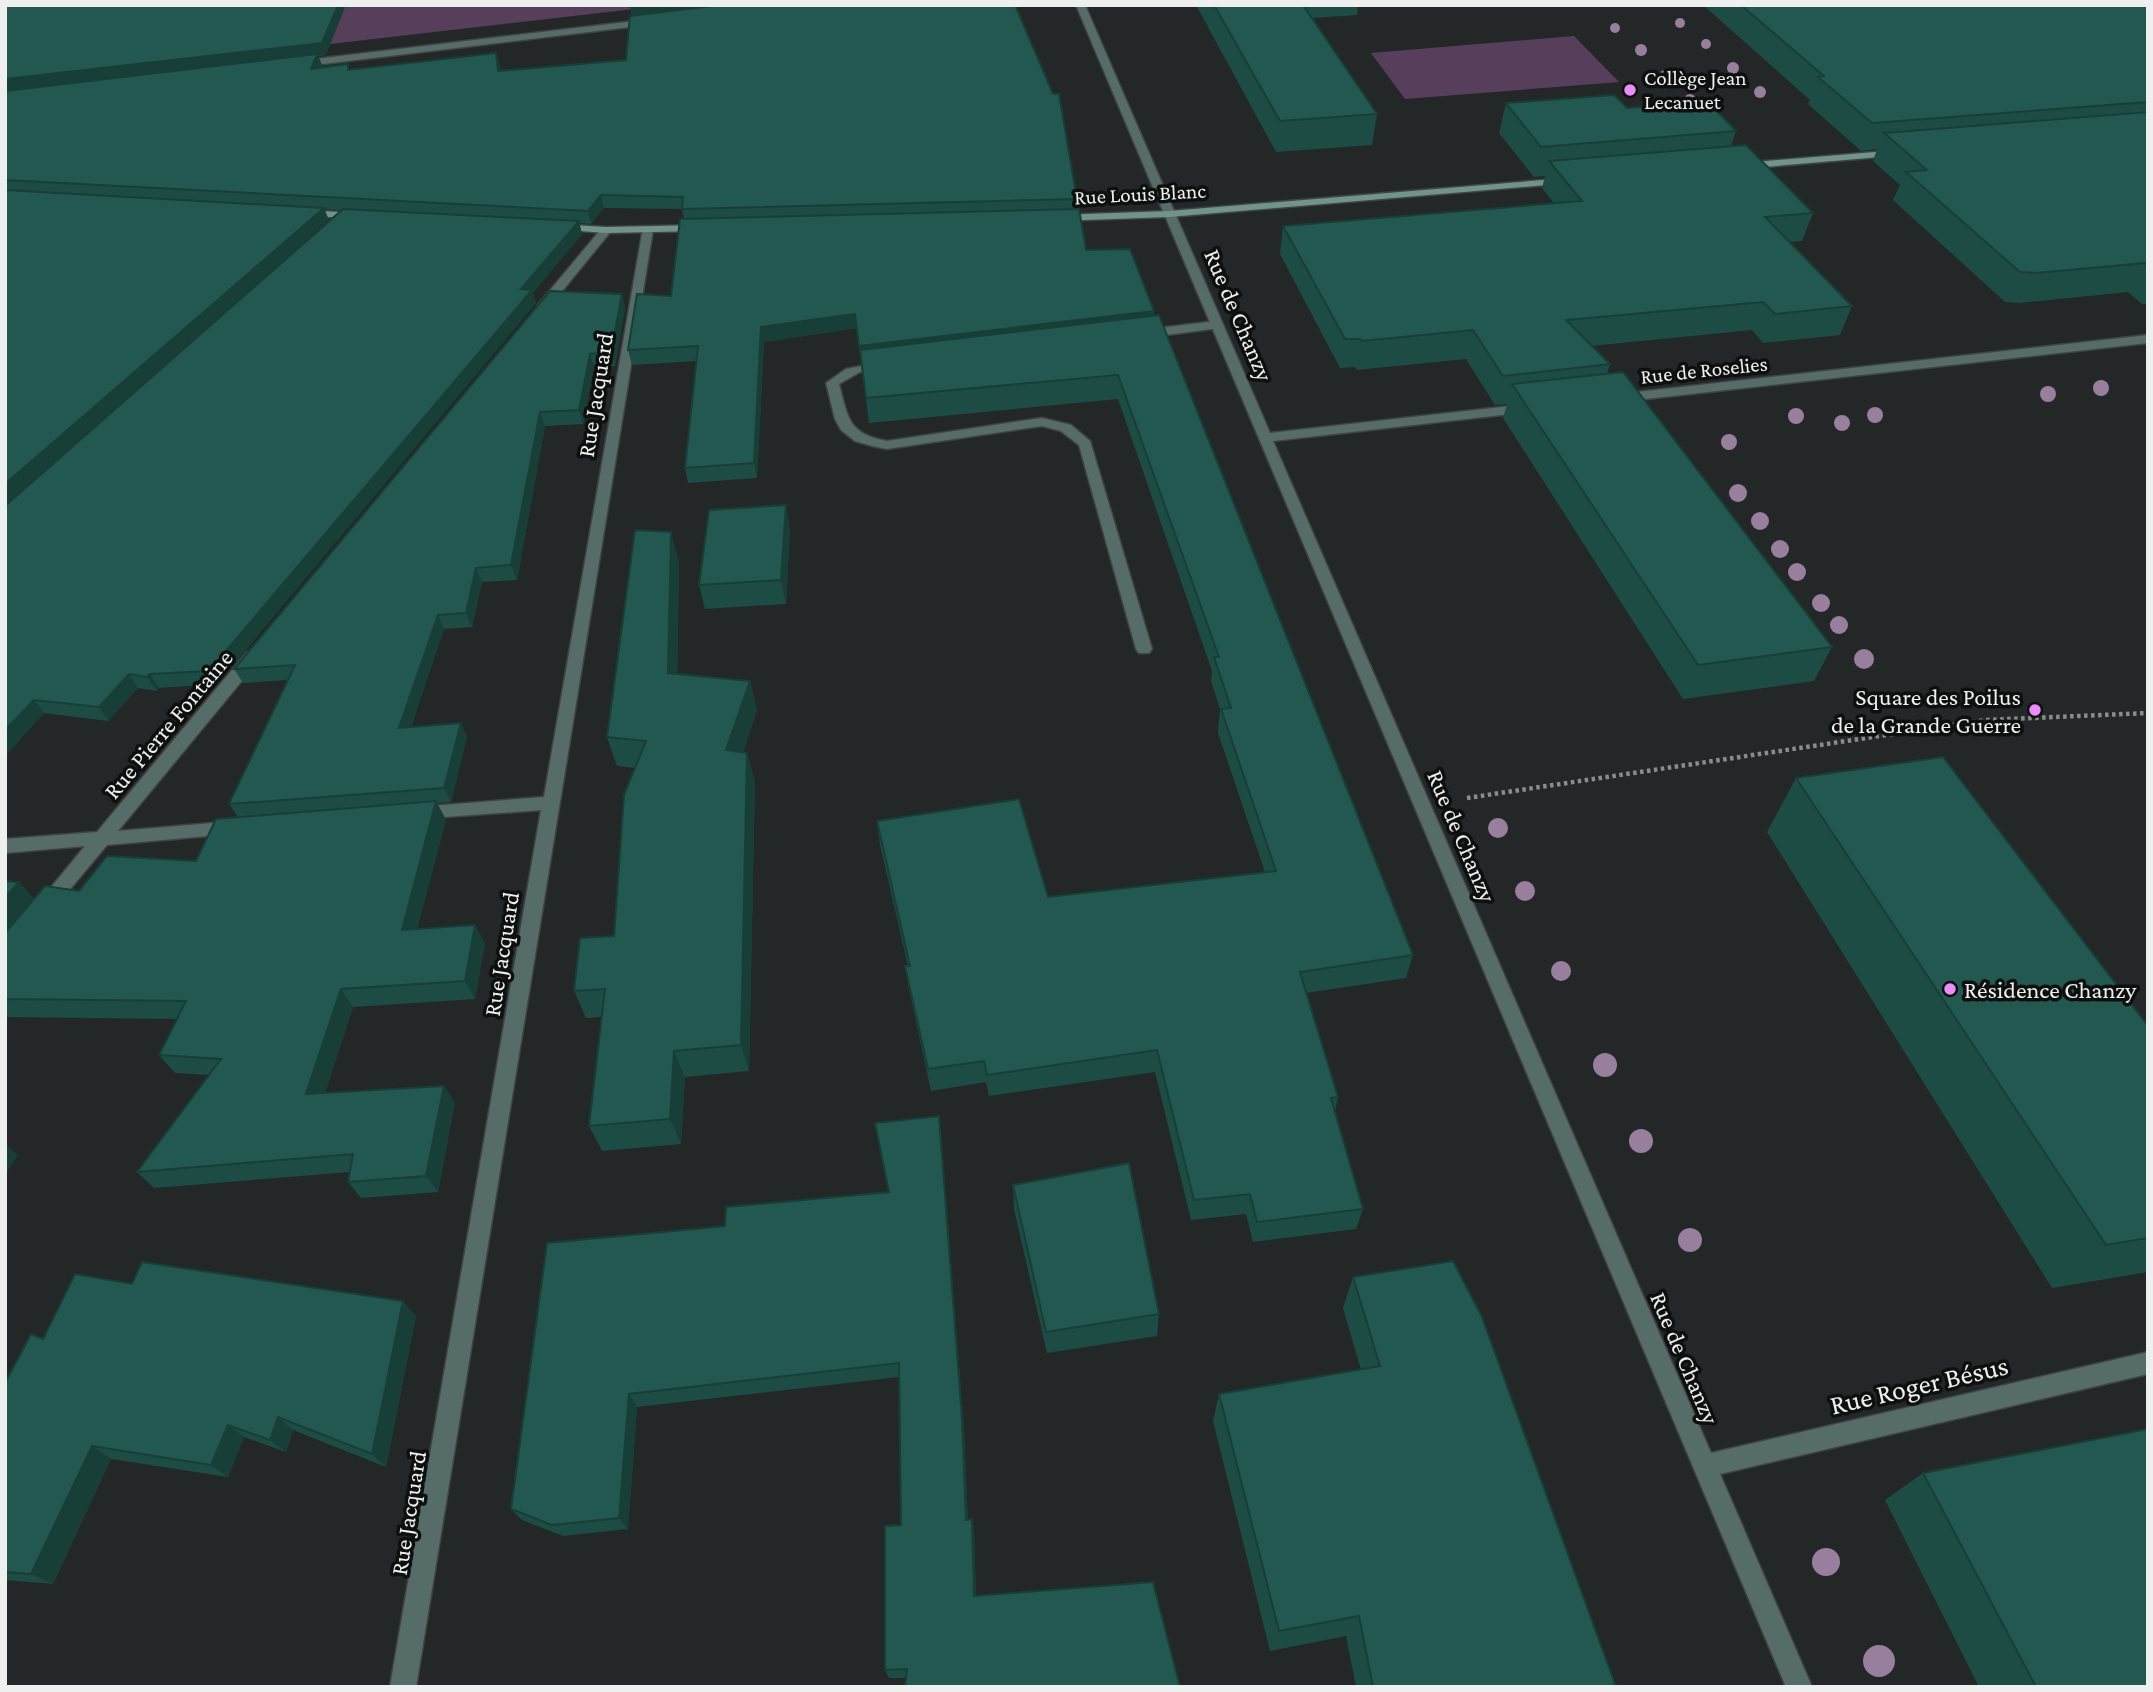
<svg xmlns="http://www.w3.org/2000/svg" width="2153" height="1692" viewBox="0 0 2153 1692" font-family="'Crimson Pro',serif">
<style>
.green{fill:#573f5b}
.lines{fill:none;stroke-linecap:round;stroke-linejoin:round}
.lane-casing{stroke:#404343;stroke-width:3}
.street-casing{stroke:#404343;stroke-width:3}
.secondary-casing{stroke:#404343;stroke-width:3}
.path{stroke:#8b8d8d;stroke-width:4.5;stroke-dasharray:3.5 3.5;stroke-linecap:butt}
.lane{fill:#566c68;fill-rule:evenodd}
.street{fill:#566c68;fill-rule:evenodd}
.secondary{fill:#70938c;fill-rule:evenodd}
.tree{fill:#987f9d}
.wall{fill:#1d4c45}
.shaded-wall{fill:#183e38}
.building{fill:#225850;stroke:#183e38;stroke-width:2}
.poi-dot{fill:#eb8cfb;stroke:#0e100f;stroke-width:2.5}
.labels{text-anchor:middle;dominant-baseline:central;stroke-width:7;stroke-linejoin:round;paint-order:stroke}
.far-poi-label{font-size:21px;fill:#eef0f0;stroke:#0e100f;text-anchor:start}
.far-street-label{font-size:21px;fill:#eef0f0;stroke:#0e100f}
.street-label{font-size:24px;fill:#eef0f0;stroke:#0e100f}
.poi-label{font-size:24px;fill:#eef0f0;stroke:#0e100f;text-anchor:end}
.near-street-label{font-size:28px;fill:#eef0f0;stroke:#0e100f}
</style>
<rect width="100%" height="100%" fill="#242727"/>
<path class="green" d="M325 5H669L304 47Z
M1574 36 1619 82 1405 99 1371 53Z"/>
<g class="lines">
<g class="lane-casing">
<path id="lane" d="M1216 321 1220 322V328L1143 338 1137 334 1143 330Z
M886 361 892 365 890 368 860 372 839 384C848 418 848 434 887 441L1042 418 1071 425 1090 441 1152 649 1149 653H1139L1136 649 1079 445 1061 431 1042 426 887 449 872 446 855 441 841 430 835 419 826 383 846 369Z"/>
</g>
<g class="street-casing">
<path id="street" d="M1076 5H1085L1270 433 1529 404 1536 408 1529 412 1273 441 1711 1453 2148 1352V1374L1720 1474 1812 1687H1786Z
M652 19 657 22 655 24 298 67 293 64 298 61Z
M602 228 612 230 545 312H537V306Z
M643 228 653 230 416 1687H390L541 810 417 819 411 818 408 813 411 808 417 807 544 797Z
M2148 335V343L1619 402 1612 398 1619 394Z
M253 651 259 652 261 656 259 660 118 831 236 821 242 823 245 828 242 833 107 845 51 912 45 914 39 912 36 907 39 902 85 846 5 853V839L97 832 247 652Z"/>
</g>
<g class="secondary-casing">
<path id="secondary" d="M1899 150 1903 151V155L1742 169 1737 166 1742 163Z
M1567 178 1572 181 1571 183 1169 217 1058 221 1052 218 1058 215 1169 211Z
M302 210 358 213 364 216 358 219 298 215 296 213Z
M557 224 606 227 701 225 707 228 701 231 606 233 553 229 551 227Z"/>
</g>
<path class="path" d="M1467 798 1986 720 2148 713"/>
<use href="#lane" class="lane"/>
<use href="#street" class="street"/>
<use href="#secondary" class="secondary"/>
</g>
<g class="tree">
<circle cx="1680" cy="23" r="5"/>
<circle cx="1615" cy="28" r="5"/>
<circle cx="1706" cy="44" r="5"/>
<circle cx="1641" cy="50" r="6"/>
<circle cx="1733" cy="68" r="6"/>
<circle cx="1665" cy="76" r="6"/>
<circle cx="1760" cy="92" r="6"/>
<circle cx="1690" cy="100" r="6"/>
<circle cx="2101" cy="388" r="8"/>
<circle cx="2048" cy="394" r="8"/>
<circle cx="1875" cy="415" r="8"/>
<circle cx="1796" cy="416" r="8"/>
<circle cx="1842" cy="423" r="8"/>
<circle cx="1729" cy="442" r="8"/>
<circle cx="1738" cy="493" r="9"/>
<circle cx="1760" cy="521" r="9"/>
<circle cx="1780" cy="549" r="9"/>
<circle cx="1797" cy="572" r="9"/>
<circle cx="1821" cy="603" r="9"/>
<circle cx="1839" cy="625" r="9"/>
<circle cx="1864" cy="659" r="10"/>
<circle cx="1498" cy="828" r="10"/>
<circle cx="1525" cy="891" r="10"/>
<circle cx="1561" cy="971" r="10"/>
<circle cx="1605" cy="1065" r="12"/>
<circle cx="1641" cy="1141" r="12"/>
<circle cx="1690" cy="1240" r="12"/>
<circle cx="1826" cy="1562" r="14"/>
<circle cx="1879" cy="1661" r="16"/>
</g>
<path class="wall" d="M5 5 326 55 318 56 322 65 321 68 350 70 500 65V71L626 60 632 16 630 7 1077 199V209L1086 250 1154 311V315L1413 955 1406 978 1306 993 1338 1097 1335 1111 1363 1209 1356 1229 1253 1242 1246 1214 1191 1220 1155 1072 989 1096 986 1082 931 1091 909 989 905 966H908L880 845 877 821 1048 897 1265 872 1218 733 1220 709 1211 681 1212 671 1118 399 869 423 857 328 764 342 757 478 688 483 685 468 696 361 632 365 628 350 671 296 684 219 682 209 604 208 591 224 579 223 582 234 533 293 536 303 217 684 159 688 157 691 138 688 108 721 44 713 5 756V506L341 210 324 209 5 505Z
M1196 5H1358L1357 15 1312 18 1377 114 1372 145 1276 152Z
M1703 5H2148V304H2142L2128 292 2020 303 2005 302 1893 200 1900 185 1873 161 1877 149 1861 151 1808 104 1810 100Z
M1506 103 1627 108 1736 131 1731 146 1813 213 1802 241 1789 242 1852 306 1840 335 1763 343 1752 330 1591 346 1610 364 1607 374 1832 647 1814 681 1683 699 1503 418 1507 404 1495 405 1466 359 1357 370 1355 367 1340 368 1280 254 1283 226 1554 203 1542 188 1545 176 1534 177 1499 133Z
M622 294 625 308 615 366 594 367 583 424 545 426 517 580 482 582 472 627 444 629 411 727 461 723 467 737 451 802 437 803 446 820 417 929 485 943 475 999 353 1007 325 1093 444 1086 455 1103 438 1192 361 1198 348 1182 350 1172 154 1188 137 1172 209 1075 175 1073 159 1055 178 1019 5 1017V881L19 882 34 899 79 891 196 861 238 817 229 804 288 680 243 683 234 669Z
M790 529 786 604 705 609 699 585Z
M679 562 677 674 750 681 757 710 743 752 747 753 755 782 749 1071 685 1077 681 1144 602 1151 589 1126 602 1017 586 1018 574 991 614 936 635 768 617 766 607 737Z
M1796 778 2148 1026V1272L2052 1288 1767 832Z
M941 1132 964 1430 968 1520 972 1519 974 1530 976 1596 906 1678H889L885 1670 901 1525 899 1377 637 1407 628 1529 563 1536 522 1520 511 1509 725 1226 889 1192Z
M1013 1185 1159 1314 1157 1336 1047 1353 1014 1209Z
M1353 1277 1616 1687H1356L1346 1636 1270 1651 1213 1421 1219 1394 1361 1370 1343 1308Z
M132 1284 416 1316 386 1467 293 1430 286 1452 244 1437 228 1477 111 1459 53 1584 5 1580V1383L43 1339Z
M1923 1473 2148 1687H1979L1885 1500Z"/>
<path class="shaded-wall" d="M338 5H346L326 55 318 56 322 65 316 81 5 92V79Z
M647 5H748L633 19 630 7Z
M496 53 500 65 502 83 498 71Z
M601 195 604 208 591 224 588 211Z
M324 208 329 220 5 505V484Z
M579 221 582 234 533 293 536 303 217 684 209 671 521 289Z
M622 294 625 308 615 366 611 352Z
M1154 311 1153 326 861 361 859 346Z
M855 314 857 328 764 342 757 478 754 463 761 327Z
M590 354 594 367 583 424 579 410Z
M540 412 545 426 517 580 511 565Z
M786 505 790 529 786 604 781 580Z
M671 532 679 562 677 702 668 673Z
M476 568 482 582 472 627 466 613Z
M438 615 444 629 406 742 399 728Z
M129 674 138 688 108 721 99 707Z
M150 674 159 688 157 691 147 677Z
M750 681 757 710 734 779 726 750Z
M34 700 44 713 5 756V730Z
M461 723 467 737 451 802 444 788Z
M747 753 755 782 749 1071 741 1045Z
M436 801 446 820 412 948 402 930Z
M19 882 35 901 5 937V898Z
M475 925 485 943 475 999 465 981Z
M341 989 353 1007 319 1111 306 1094Z
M674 1051 685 1077 681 1144 670 1119Z
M444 1086 455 1103 438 1192 426 1176Z
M939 1116 941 1132 964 1430 968 1531 966 1520Z
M5 1144 18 1155 5 1175Z
M403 1301 416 1316 386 1467 372 1454Z
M629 1394 637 1407 628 1529 619 1518Z
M278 1417 293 1430 286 1452 270 1440Z
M228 1425 244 1437 228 1477 211 1465Z
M92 1446 111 1459 53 1584 31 1574Z
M972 1519 974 1530 976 1606 974 1596Z"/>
<path class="building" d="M5 5H338L322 43 5 79Z
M630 5H647L630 7Z
M720 5H1015L1053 94H1059L1077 199 682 209 683 197 601 195 588 211 5 180V91L317 54 311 69 348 64V70L496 53 498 71 626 60 630 16Z
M1214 5H1303L1377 114 1280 121Z
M1741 5H2148V102L1872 123 1818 77 1824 76Z
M1614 95 1627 108 1708 102 1736 131 1541 147 1506 103Z
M2148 112V265L2145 263 2036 273 2020 272 1906 172 1927 170 1884 133Z
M1746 145 1813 213 1765 217 1852 306 1775 314 1763 302 1566 320 1610 364 1503 376 1473 330 1362 341 1360 339H1345L1283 226 1582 201 1549 161Z
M5 190 324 208 5 484Z
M343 209 579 221 521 289 532 290 209 671 150 674 147 677 129 674 99 707 34 700 5 730V506Z
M1079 209 1086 250 1130 249 1154 311 859 346 855 314 761 327 754 463 685 468 698 346 628 350 637 294 671 296 680 219Z
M550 291 622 294 611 352 590 354 579 410 540 412 511 565 476 568 466 613 438 615 399 728 461 723 444 788 229 804 295 665 234 669Z
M1159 315 1413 955 1300 972 1338 1097 1331 1098 1363 1209 1257 1222 1250 1194 1194 1200 1157 1050 987 1075 984 1061 928 1069 905 966H910L877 821 1019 799 1048 897 1276 871 1221 709 1231 708 1214 657H1219L1118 375 866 398 860 350Z
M1623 372 1832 647 1698 665 1512 384Z
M786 505 781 580 699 585 709 510Z
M635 530 671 532 668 673 750 681 726 750 747 753 741 1045 674 1051 670 1119 589 1126 605 989 574 991 580 938 614 936 624 795 646 741 607 737Z
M1943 757 2148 1026V1238L2106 1245 1796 778Z
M436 801 402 930 475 925 465 981 341 989 306 1094 444 1086 426 1176 348 1182 353 1154 137 1172 221 1059 159 1055 186 1001 5 999V933L45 886 79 891 107 856 196 861 216 819Z
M5 881 19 882 5 898Z
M939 1116 962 1418 966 1520 972 1519 974 1596 1153 1582 1180 1687H905L907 1669 885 1670V1526L901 1525 899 1363 629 1394 619 1518 552 1525 511 1509 547 1243 725 1226 726 1207 889 1192 875 1123Z
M1129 1163 1159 1314 1046 1332 1013 1185Z
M1453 1261 1482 1317 1616 1687H1373L1359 1616 1279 1631 1219 1394 1380 1366 1353 1277Z
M142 1262 403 1301 372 1454 278 1417 270 1440 228 1425 211 1465 92 1446 31 1574 5 1572V1383L31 1334 43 1339 75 1274 132 1284Z
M2148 1429V1687H2036L1923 1473Z"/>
<g class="poi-dot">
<circle cx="1630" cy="90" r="7"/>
<circle cx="2035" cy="710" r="7"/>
<circle cx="1950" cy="989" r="7"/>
</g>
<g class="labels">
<g class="far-poi-label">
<text x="1644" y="78">Collège Jean<tspan x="1644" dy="24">Lecanuet</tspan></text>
</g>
<g class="far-street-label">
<text transform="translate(1140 194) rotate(-3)">Rue Louis Blanc</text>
<text transform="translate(1704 370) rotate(-6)">Rue de Roselies</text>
</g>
<g class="street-label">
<text transform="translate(1239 315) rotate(67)">Rue de Chanzy</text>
<text transform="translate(595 395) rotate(-81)">Rue Jacquard</text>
<text transform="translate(168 724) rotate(-50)">Rue Pierre Fontaine</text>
<text transform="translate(1462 836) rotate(67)">Rue de Chanzy</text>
<text transform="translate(501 954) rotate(-81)">Rue Jacquard</text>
<text transform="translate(1685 1358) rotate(67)">Rue de Chanzy</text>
<text transform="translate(408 1513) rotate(-81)">Rue Jacquard</text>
</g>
<g class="poi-label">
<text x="2021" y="696">Square des Poilus<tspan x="2021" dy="28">de la Grande Guerre</tspan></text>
<text x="1964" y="989" text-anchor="start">Résidence Chanzy</text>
</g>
<g class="near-street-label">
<text transform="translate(1919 1385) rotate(-13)">Rue Roger Bésus</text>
</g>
</g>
<rect width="2153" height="1692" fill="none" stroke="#eef0f0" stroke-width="14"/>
</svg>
